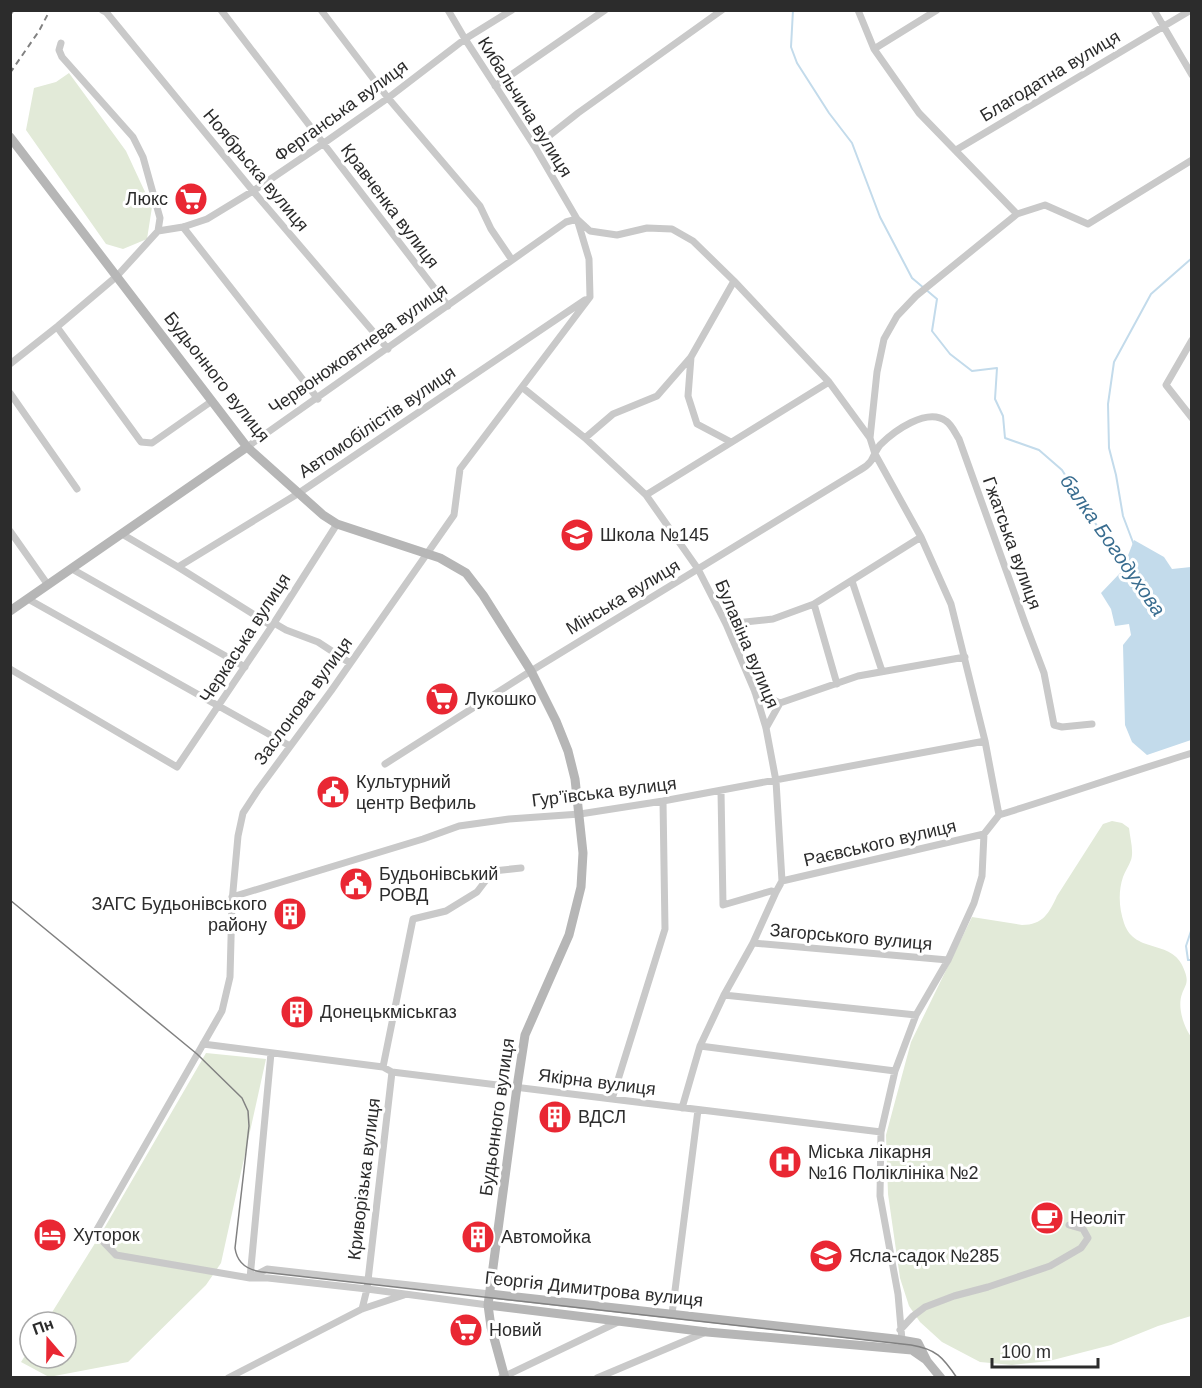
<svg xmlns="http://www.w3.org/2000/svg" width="1202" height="1388" viewBox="0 0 1202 1388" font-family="Arial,sans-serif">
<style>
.green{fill:#e2ead8}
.water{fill:#c3dbeb}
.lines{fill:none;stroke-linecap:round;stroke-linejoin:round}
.stream{stroke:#c3dbeb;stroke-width:2}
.street{stroke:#c9c9c9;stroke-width:7}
.secondary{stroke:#b6b6b6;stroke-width:9}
.tram{stroke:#818181;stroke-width:1.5}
.rail{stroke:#818181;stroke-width:2;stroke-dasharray:6 4.5;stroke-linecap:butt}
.labels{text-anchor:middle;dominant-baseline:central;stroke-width:6;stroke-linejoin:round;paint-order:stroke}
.street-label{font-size:18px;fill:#2c2c2c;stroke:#fff}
.poi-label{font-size:18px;fill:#2c2c2c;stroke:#fff;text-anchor:start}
.water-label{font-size:20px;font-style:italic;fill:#386c8f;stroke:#fff}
</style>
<rect width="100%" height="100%" fill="#fff"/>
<path class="green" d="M69 73 126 151 152 207 147 239 123 249 106 244 26 130 34 88 56 82Z
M1112 821 1122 823 1129 828C1130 838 1134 851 1131 860 1129 866 1125 871 1123 877 1118 892 1119 908 1124 923 1135 956 1175 937 1185 972 1189 983 1185 985 1182 994 1177 1007 1184 1028 1192 1038L1191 1316 1158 1326 1111 1345 1049 1361 1012 1365 980 1362 942 1342 920 1322 909 1306 900 1278 888 1194 886 1135 911 1042 972 917 1022 925C1043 925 1049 913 1057 896L1103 824Z
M206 1053 266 1059 221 1263 206 1285 128 1362 49 1377 21 1362 30 1348V1358H66V1322H46L102 1232Z"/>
<path class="water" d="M1134 540 1164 557 1172 569 1191 567V740L1147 755 1132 742 1125 725 1123 645 1131 635 1129 624 1115 626 1111 609 1101 593 1122 571Z"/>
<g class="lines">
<path class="stream" d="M793 10 791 47 797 63 829 113 852 143 880 217 912 278 937 299 932 331 950 354 972 371 997 368 995 399 1003 416 1005 438 1039 450 1062 470 1124 569
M1134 545 1123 516 1116 475 1109 448 1108 404 1114 362 1151 294 1192 258
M1192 928 1186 946 1188 960H1192"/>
<path class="street" d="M102 10 106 12 253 191 388 349
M221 10 448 306
M321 10 388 98 480 206 491 229 512 260
M448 10 465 39 535 147 577 219 589 259 590 297 460 469 454 515 331 691 258 790 243 813 238 836 232 902 230 977 222 1011 95 1233 116 1255 250 1278H268L367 1289 488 1305
M858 10 874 49 919 113 1017 214
M1154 10 1192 75
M61 43 59 50 62 57 133 137 143 157 160 218 158 231
M874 49 937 10
M495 86 605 10
M535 147 578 113 722 10
M956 150 1191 10
M577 219 590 231 617 235 647 228 672 229 693 241 734 281 829 382 870 438 875 454 921 537 951 604 985 741 999 815
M183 227 318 399
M57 327 141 442 152 443 212 401
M1192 340 1166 385 1192 418
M691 357 688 396 697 424 731 442
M10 364 58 326 117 276 158 231 183 227 207 219 253 191 324 143 388 98 465 39 512 10
M523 388 585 438 646 495 698 569 726 624 755 692 766 728 776 781 782 881 776 892 753 943 724 995 700 1046 682 1108
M10 393 77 489
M585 438 613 414 657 396 691 357 734 281
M870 438 877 372 884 339 897 316 916 296 1017 214 1045 205 1088 224 1192 160
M247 447 566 222 577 219
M646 495 829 382
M10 531 48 585
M122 534 178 567 272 626
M178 567 299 493 585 300
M72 569 245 667
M852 581 882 671
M28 599 290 746
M814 604 837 684
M274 623 286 630 318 642 350 663
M726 624 773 619 814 604 921 537
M10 669 177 767 274 623 337 524
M755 692 780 703
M766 728 780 703 858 676 965 657
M385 764 531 671 860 470C864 468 868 465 871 461 874 456 876 450 880 445 894 431 927 407 946 421 952 425 955 433 959 439L1025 623 1044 673 1054 725 1062 727 1092 724
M721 791 723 905 771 891 776 892
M999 815C1064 795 1127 773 1192 753
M782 881 984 834
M232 897 423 839 459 826 509 819 580 814 663 801 985 741
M753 943 948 960
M724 995 916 1015
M203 1044 383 1067 392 1072 881 1132
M700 1046 895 1071
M383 1067 413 919 446 911 477 892 493 871 521 868
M612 1099 665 929 663 801
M252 1277 267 1269 490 1294
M250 1278 271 1053
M362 1309 367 1289 392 1072
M672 1314 698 1110
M900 1330 913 1316 925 1307 954 1296 988 1287 1050 1266 1081 1248 1088 1238 1083 1229 1069 1225
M902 1340 898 1294 880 1196 881 1132 895 1071 916 1015 948 960 974 903 982 876 984 834 999 815
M228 1378 362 1309 404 1295
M501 1378 618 1322
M597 1378 706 1332"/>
<path class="secondary" d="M10 137 247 447 323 515 337 524 440 558 466 573 483 595 531 671 556 721 568 751 575 779 583 853 581 887 569 935 525 1035 517 1087 488 1305 491 1327 505 1378
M10 611 247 447
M490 1294 895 1339 918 1343 927 1361 941 1378
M488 1305 707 1332 912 1350 925 1359"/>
<path class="tram" d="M10 900 197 1054 242 1098 248 1111 249 1126 235 1248C237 1263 247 1270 262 1272L911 1345C936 1349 943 1357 957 1378"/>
<path class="rail" d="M10 15 14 10
M10 73 39 31 50 10"/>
</g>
<defs>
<g id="supermarket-disc" transform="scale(1.725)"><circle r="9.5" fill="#e92733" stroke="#fff"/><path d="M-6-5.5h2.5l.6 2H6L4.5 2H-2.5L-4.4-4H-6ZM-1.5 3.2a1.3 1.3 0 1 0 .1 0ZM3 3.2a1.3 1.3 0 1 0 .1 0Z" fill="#fff"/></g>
<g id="school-disc" transform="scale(1.725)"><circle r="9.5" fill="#e92733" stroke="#fff"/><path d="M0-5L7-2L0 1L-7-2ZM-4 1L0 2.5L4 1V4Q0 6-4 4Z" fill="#fff"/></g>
<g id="civic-disc" transform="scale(1.725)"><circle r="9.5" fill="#e92733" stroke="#fff"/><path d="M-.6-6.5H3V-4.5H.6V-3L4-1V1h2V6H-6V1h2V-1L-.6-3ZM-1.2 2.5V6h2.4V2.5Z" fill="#fff"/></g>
<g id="building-disc" transform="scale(1.725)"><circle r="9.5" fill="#e92733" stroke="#fff"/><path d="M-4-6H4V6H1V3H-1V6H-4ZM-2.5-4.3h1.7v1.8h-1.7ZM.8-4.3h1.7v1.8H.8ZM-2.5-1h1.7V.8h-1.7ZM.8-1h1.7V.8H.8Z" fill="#fff"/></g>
<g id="hospital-disc" transform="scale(1.725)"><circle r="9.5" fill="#e92733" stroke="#fff"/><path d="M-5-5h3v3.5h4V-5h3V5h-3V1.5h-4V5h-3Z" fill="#fff"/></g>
<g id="cafe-disc" transform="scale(1.725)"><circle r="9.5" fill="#e92733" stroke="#fff"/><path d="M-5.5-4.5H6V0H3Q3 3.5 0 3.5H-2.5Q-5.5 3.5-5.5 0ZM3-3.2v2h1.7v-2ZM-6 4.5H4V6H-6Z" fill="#fff"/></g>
<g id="hotel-disc" transform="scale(1.725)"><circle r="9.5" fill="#e92733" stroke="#fff"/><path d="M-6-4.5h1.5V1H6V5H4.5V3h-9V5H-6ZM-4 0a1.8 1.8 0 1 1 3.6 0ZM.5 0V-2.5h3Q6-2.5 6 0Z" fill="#fff"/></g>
</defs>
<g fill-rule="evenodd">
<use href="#supermarket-disc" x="191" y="199"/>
<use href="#school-disc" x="577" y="535"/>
<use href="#supermarket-disc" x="442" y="699"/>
<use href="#civic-disc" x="333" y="792"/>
<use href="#civic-disc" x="356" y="884"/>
<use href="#building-disc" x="290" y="914"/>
<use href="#building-disc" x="297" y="1012"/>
<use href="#building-disc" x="555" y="1117"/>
<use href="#hospital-disc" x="785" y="1162"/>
<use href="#cafe-disc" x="1047" y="1218"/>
<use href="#hotel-disc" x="50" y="1235"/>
<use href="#building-disc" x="478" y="1237"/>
<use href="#school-disc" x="826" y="1256"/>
<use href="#supermarket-disc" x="466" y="1330"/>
</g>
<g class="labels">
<g class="street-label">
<text transform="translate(1050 76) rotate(-31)">Благодатна вулиця</text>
<text transform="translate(525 107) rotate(58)">Кибальчича вулиця</text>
<text transform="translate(341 111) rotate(-36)">Ферганська вулиця</text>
<text transform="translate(256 170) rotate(50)">Ноябрьска вулиця</text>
<text transform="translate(390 206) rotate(53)">Кравченка вулиця</text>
<text transform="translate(358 349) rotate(-35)">Червоножовтнева вулиця</text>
<text transform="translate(217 377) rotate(52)">Будьонного вулиця</text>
<text transform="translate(377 422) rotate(-34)">Автомобілістів вулиця</text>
<text transform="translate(1012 543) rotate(70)">Гжатська вулиця</text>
<text transform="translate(623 597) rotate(-31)">Мінська вулиця</text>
<text transform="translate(245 638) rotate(-57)">Черкаська вулиця</text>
<text transform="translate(747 644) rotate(67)">Булавіна вулиця</text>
<text transform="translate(303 701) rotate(-54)">Заслонова вулиця</text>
<text transform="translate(604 792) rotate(-7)">Гур’ївська вулиця</text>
<text transform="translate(880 843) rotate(-13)">Раєвського вулиця</text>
<text transform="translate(851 937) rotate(5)">Загорського вулиця</text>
<text transform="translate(597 1082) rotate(7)">Якірна вулиця</text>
<text transform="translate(497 1117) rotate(-82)">Будьонного вулиця</text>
<text transform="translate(364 1179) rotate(-83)">Криворізька вулиця</text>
<text transform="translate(594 1289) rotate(6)">Георгія Димитрова вулиця</text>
</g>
<g class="poi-label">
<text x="168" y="199" text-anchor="end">Люкс</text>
<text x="600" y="535">Школа №145</text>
<text x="465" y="699">Лукошко</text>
<text x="356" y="782">Культурний<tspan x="356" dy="21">центр Вефиль</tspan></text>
<text x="379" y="874">Будьонівський<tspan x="379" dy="21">РОВД</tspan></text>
<text x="267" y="904" text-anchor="end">ЗАГС Будьонівського<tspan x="267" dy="21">району</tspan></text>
<text x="320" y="1012">Донецькміськгаз</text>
<text x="578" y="1117">ВДСЛ</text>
<text x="808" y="1152">Міська лікарня<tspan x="808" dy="21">№16 Поліклініка №2</tspan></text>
<text x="1070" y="1218">Неоліт</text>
<text x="73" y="1235">Хуторок</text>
<text x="501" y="1237">Автомойка</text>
<text x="849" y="1256">Ясла-садок №285</text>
<text x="489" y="1330">Новий</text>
</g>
<g class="water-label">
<text transform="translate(1113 545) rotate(55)">балка Богодухова</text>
</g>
</g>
<rect width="1202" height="1388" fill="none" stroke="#2c2c2c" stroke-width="24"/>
<g transform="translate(48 1340) rotate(340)"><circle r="28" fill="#ffffff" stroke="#ababab" stroke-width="1.5"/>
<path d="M0-4.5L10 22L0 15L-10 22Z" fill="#e92733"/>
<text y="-9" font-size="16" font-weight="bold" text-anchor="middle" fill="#2c2c2c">Пн</text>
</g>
<path d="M992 1358v9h106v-9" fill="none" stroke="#2c2c2c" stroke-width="3"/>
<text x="1001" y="1358" font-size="18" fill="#2c2c2c" stroke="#ffffff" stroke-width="4.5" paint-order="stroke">100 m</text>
</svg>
